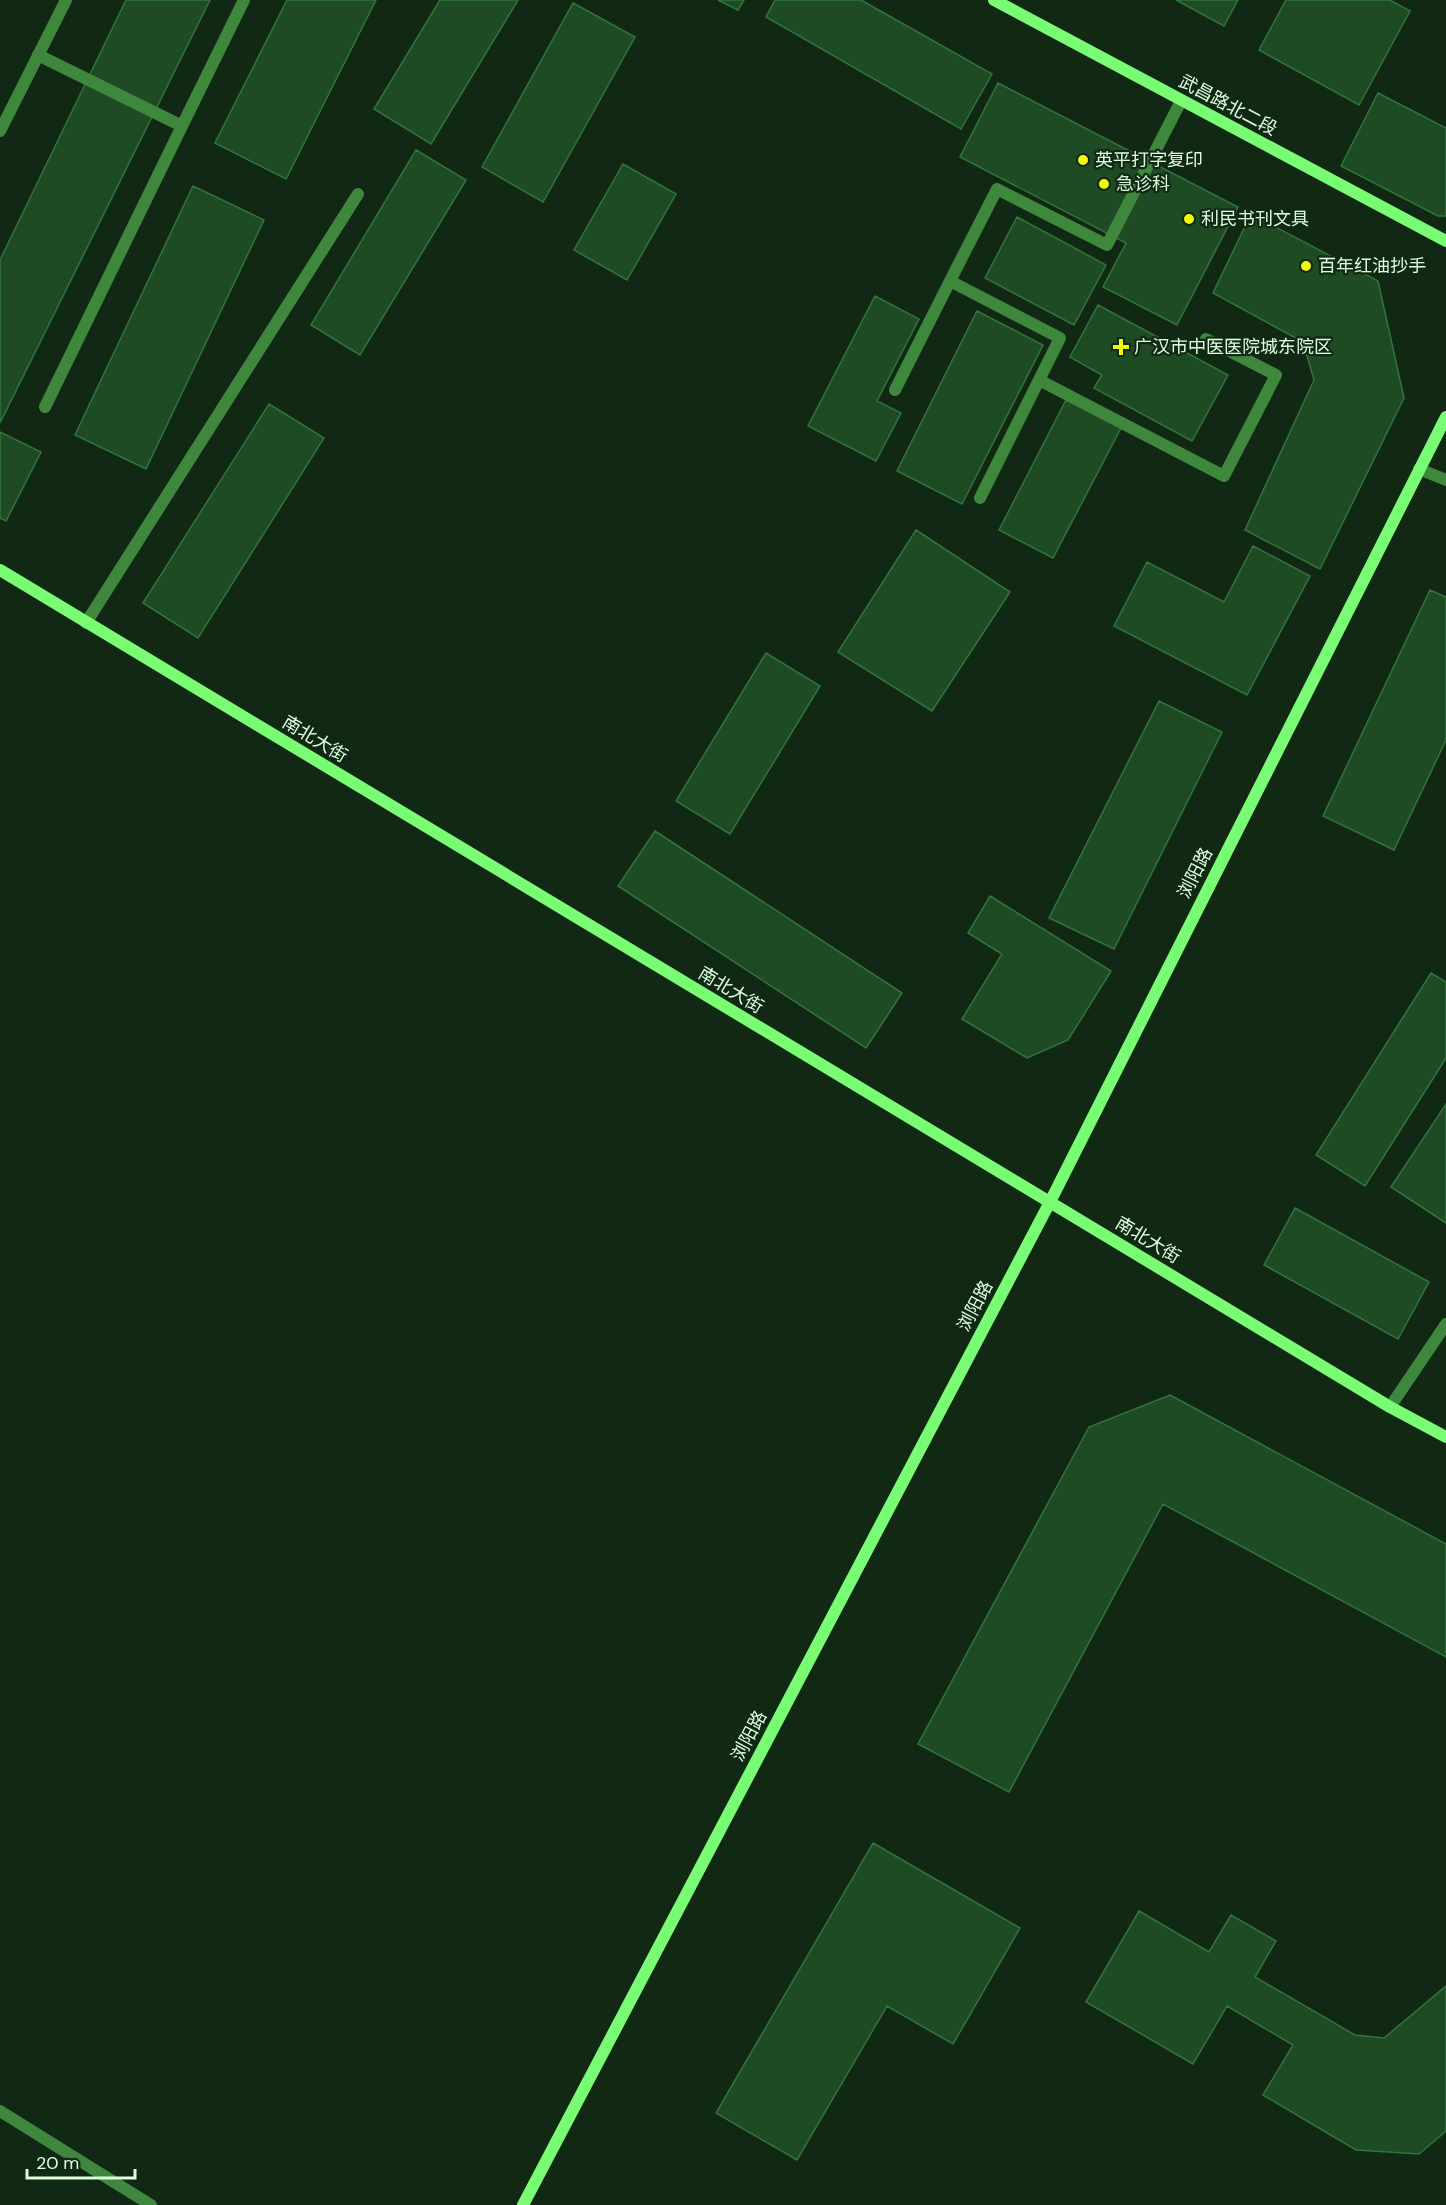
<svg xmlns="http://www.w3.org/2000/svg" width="1446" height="2205" viewBox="0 0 1446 2205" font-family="'DM Sans','Noto Sans SC',sans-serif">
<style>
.building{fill:#1e4a24;stroke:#31753a;stroke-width:1.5}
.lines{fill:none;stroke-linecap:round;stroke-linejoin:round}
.lane{stroke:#40873e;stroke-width:12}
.street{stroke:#40873e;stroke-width:12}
.secondary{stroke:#7afb74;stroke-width:12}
.poi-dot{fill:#f0f80c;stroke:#112914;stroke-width:2}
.labels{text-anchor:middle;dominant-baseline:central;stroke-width:4.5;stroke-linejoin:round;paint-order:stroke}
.street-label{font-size:18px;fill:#dbfedc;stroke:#112914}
.poi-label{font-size:18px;fill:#dbfedc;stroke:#112914;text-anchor:start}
</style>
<rect width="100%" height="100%" fill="#112914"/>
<path class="building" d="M126 0H210L0 423V260Z
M287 0H376L286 179 215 143Z
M440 0H518L431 144 374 109Z
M718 0H744L738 10Z
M775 0H861L992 74 961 129 766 17Z
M1176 0H1238L1224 26Z
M1286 0H1390L1410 11 1359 105 1259 50Z
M573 3 635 37 543 202 482 167Z
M998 83 1238 207 1177 325 1103 287 1126 243 960 157Z
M1378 93 1446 128V216H1438L1341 166Z
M416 150 466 180 360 355 311 325Z
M623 164 676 194 627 280 574 250Z
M193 186 264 220 146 469 75 435Z
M1251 214 1378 281 1404 398 1320 569 1245 530 1314 380 1303 342 1213 293Z
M1017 217 1106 265 1074 325 985 278Z
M875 296 919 319 877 401 901 413 876 461 808 426Z
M1098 305 1228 375 1192 441 1094 388 1102 375 1070 357Z
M977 311 1043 345 962 504 897 471Z
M1066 400 1121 428 1053 558 999 530Z
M269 404 324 438 198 638 143 603Z
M0 432 41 452 6 521 0 518Z
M916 530 1010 592 932 711 838 652Z
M1253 546 1310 576 1247 695 1114 626 1147 562 1224 602Z
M1430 590 1446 597V740L1394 850 1323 816Z
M766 653 820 686 730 834 676 801Z
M1159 701 1222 732 1114 949 1049 918Z
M655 831 902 993 866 1048 618 886Z
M990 896 1111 971 1068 1040 1027 1058 962 1019 1002 954 968 933Z
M1431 973 1446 982V1058L1365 1186 1316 1155Z
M1446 1104V1223L1391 1187Z
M1295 1208 1429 1282 1398 1339 1264 1265Z
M1170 1395 1446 1544V1657L1163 1504 1009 1792 918 1744 1089 1427Z
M873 1843 1020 1928 953 2044 887 2006 797 2160 716 2113Z
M1139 1911 1209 1952 1231 1915 1276 1941 1255 1977 1355 2035 1384 2038 1446 1986V2131L1419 2154 1356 2150 1263 2095 1293 2045 1227 2006 1193 2064 1086 2002Z"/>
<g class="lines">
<path class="lane" d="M38 55 182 126 244 0
M1181 101 1107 245 997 189 950 281 1060 338 1039 380 1224 476 1276 375 1206 339
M895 390 950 281
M45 407 182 126
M1419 469 1446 480
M980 498 1039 380
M86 623 358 194
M1390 1407 1446 1324"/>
<path class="street" d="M0 131 66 0
M0 2111 151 2205"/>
<path class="secondary" d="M994 0 1446 241
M0 570 1390 1407 1446 1437
M523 2205 1050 1202 1446 417"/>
</g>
<g class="poi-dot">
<circle cx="1083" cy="160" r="6"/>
<circle cx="1104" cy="184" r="6"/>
<circle cx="1189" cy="219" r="6"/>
<circle cx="1306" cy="266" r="6"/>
<path d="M1118 338h6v6h6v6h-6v6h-6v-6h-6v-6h6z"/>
</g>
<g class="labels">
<g class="street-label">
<text transform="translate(1228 105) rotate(28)">武昌路北二段</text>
<text transform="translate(315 739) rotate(31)">南北大街</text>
<text transform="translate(1195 873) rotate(-63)">浏阳路</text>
<text transform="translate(731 990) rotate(31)">南北大街</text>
<text transform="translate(1148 1240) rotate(31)">南北大街</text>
<text transform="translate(975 1306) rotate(-62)">浏阳路</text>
<text transform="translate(749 1736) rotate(-62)">浏阳路</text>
</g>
<g class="poi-label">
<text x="1095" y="160">英平打字复印</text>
<text x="1116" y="184">急诊科</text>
<text x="1201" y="219">利民书刊文具</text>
<text x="1318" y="266">百年红油抄手</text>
<text x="1134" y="347">广汉市中医医院城东院区</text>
</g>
</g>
<path d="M27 2169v9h108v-9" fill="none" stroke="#dbfedc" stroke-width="3"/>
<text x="36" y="2169" font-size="18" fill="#dbfedc" stroke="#112914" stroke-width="4.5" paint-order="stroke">20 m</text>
</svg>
